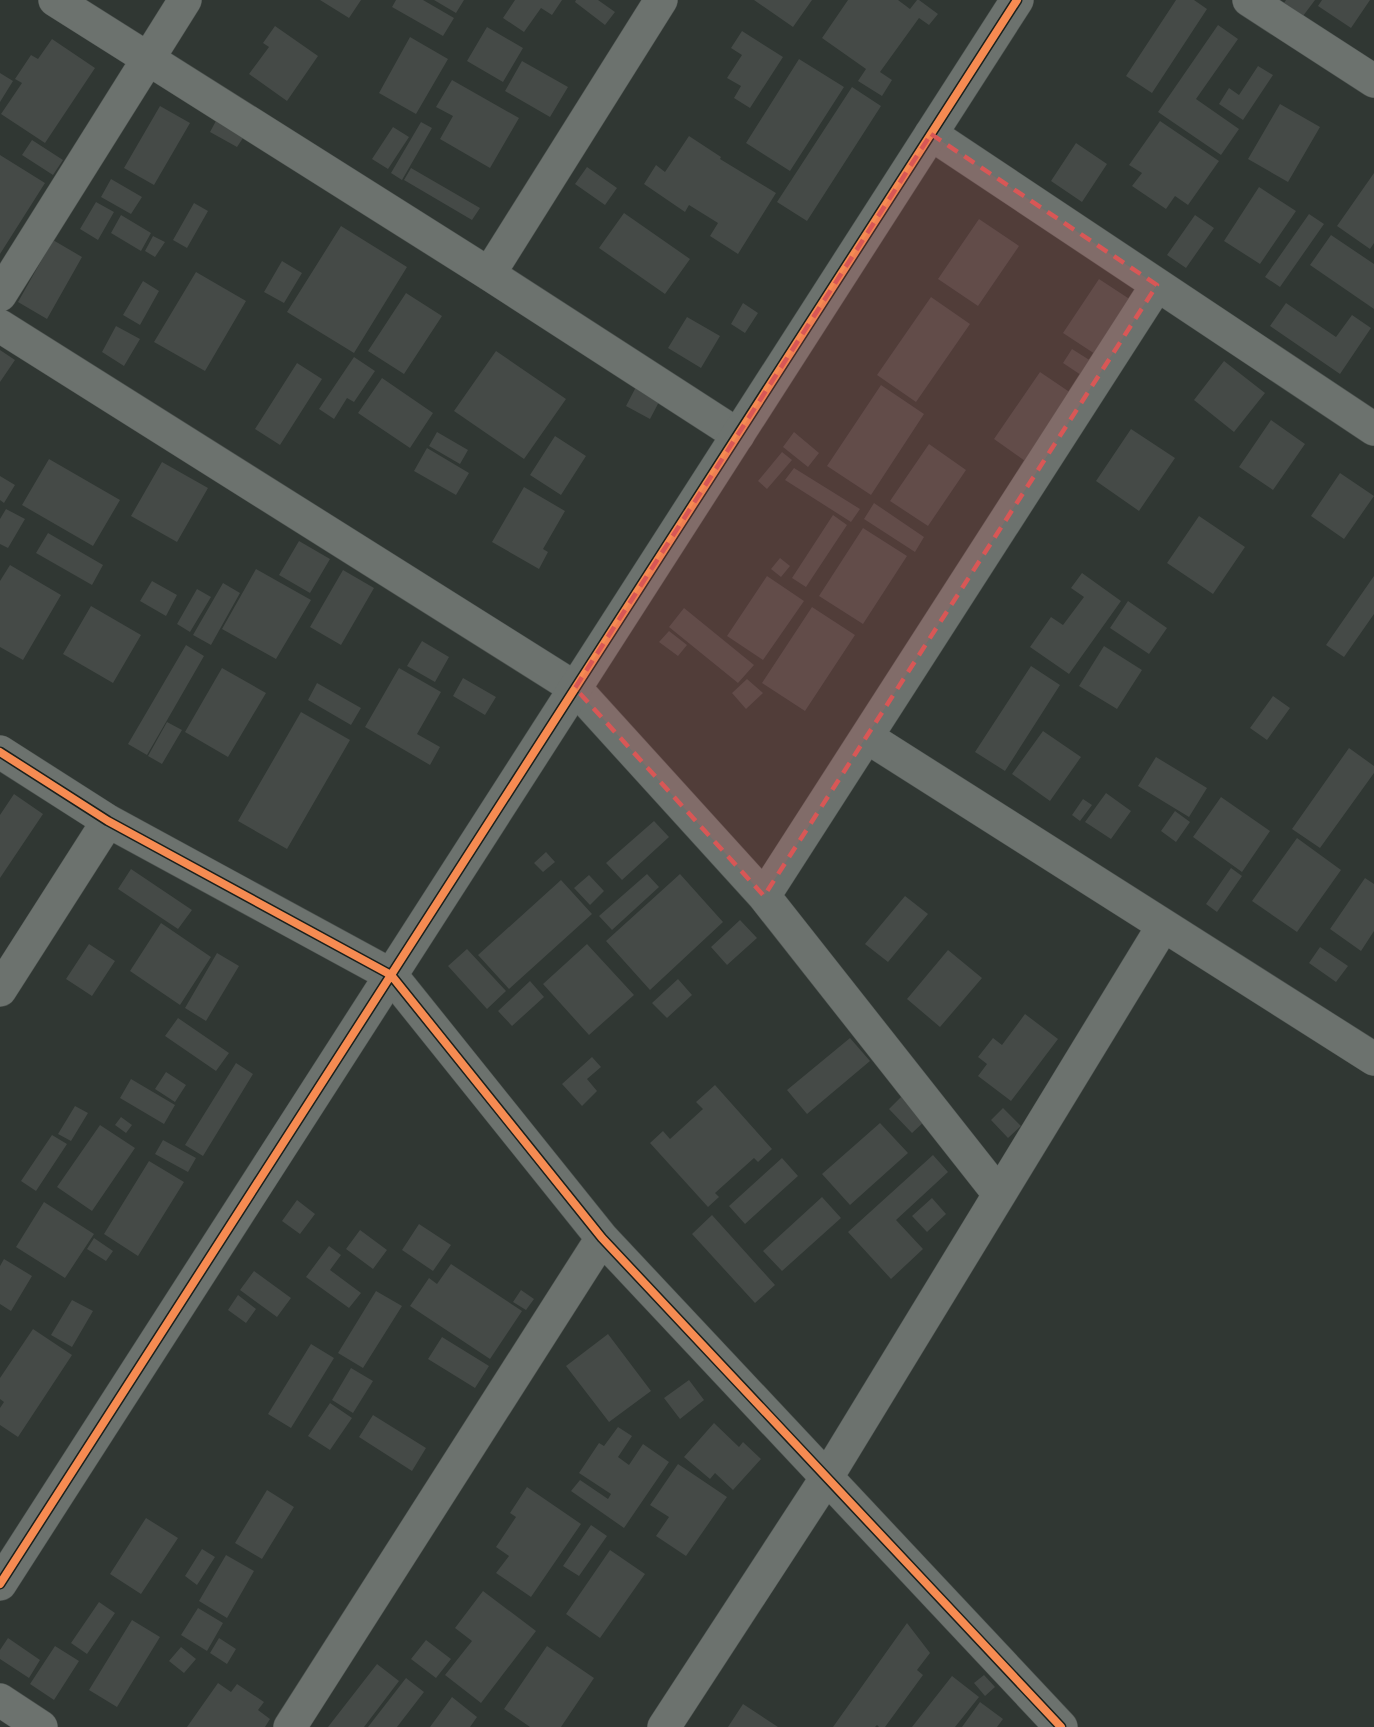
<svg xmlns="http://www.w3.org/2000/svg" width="1374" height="1727" viewBox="0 0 1374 1727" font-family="'Source Sans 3',sans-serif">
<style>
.building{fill:#454a47}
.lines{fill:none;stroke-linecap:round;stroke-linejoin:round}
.minor-casing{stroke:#4c524f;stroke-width:34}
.tertiary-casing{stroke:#4c524f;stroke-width:34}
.minor{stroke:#6c726e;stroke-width:33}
.tertiary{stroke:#6c726e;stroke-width:33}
.cycleway-casing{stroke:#1a201c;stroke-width:11}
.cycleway{stroke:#f68b52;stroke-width:8}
.marked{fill:#d85756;fill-opacity:0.2;stroke:#d85756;stroke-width:4.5;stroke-dasharray:12 8;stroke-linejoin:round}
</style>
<rect width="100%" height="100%" fill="#303733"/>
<path class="building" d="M320 0H361L349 18Z
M396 0H423L454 18 443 36 392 7Z
M434 0H464L456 13Z
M515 0H562L552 15 541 8 524 32 503 18Z
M576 0H598L615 12 605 25 575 2Z
M754 0H812L793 27Z
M848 0H898L910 9 917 0H919L938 14 929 25 919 18 880 72 892 80 882 96 858 81 866 69 822 38Z
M1176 0H1194L1207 9 1152 93 1126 76Z
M1286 0H1315L1303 16 1284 3Z
M1322 0H1370L1351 28 1318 6Z
M1218 25 1238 39 1196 99 1239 129 1221 155 1158 112Z
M275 26 318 56 287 101 249 74 269 47 263 43Z
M487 27 523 48 503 82 467 61Z
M742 31 783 57 750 108 734 98 741 86 727 78 742 55 731 48Z
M410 37 448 59 416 114 379 93Z
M52 39 95 68 45 143 1 114 22 83 15 79 31 55 38 59Z
M799 59 844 87 790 171 746 143Z
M522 61 568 87 550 117 505 91Z
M1258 66 1273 75 1243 120 1219 104 1229 88 1239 95Z
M0 73 13 81 0 102Z
M452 80 519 118 490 168 440 139 453 116 436 107Z
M852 87 881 106 807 221 777 202Z
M1280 104 1320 127 1288 182 1248 159Z
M160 106 190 123 154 185 124 168Z
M217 119 245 135 237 147 210 132Z
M1160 121 1219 161 1188 205 1175 196 1166 209 1132 186 1142 173 1129 165Z
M421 122 432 128 402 180 391 173Z
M393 127 409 137 388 169 372 159Z
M689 136 721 157 720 159 776 193 738 254 710 236 718 223 689 205 685 212 644 184 656 165 665 172Z
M32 140 63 160 53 175 22 155Z
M1076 143 1107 164 1082 202 1051 181Z
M0 155 45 183 0 254Z
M587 167 617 188 605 205 575 184Z
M411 168 480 208 472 220 404 180Z
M1374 173V243L1370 249 1337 226Z
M111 179 142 197 131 214 101 197Z
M1259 187 1296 211 1260 264 1224 241Z
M96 202 114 212 98 240 80 229Z
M194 203 208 211 187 248 173 240Z
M624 213 690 259 665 294 599 248Z
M1309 214 1324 224 1280 287 1265 277Z
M121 215 151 233 141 251 111 233Z
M1195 215 1214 228 1186 268 1167 255Z
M979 219 1019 246 978 306 938 279Z
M341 226 407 267 354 353 287 312Z
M1331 235 1374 264V309L1310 265Z
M153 236 165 242 155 257 145 251Z
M53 240 82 257 47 319 18 302Z
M282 261 302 273 284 303 264 292Z
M196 272 246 301 205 371 154 342Z
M1099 279 1131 300 1095 354 1063 333Z
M143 281 159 291 140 325 123 315Z
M406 293 442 316 404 374 368 351Z
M931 297 970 324 916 402 877 375Z
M743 303 758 313 745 333 731 324Z
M1286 303 1336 337 1352 315 1371 328 1340 374 1270 326Z
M687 317 720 336 701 368 668 348Z
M116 326 140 339 124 366 102 352Z
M1072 349 1091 361 1081 375 1063 363Z
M0 350 15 360 0 382Z
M496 351 566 399 524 459 454 411Z
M354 357 375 371 354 402 347 398 334 419 319 409Z
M1224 361 1265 393 1234 432 1194 400Z
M297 363 322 379 280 445 255 429Z
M1040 372 1071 393 1025 461 994 439Z
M382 378 433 413 410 448 358 413Z
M881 385 924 414 871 495 827 466Z
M636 387 660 400 650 419 626 406Z
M1271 420 1305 444 1273 490 1239 467Z
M1131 429 1175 458 1139 511 1096 481Z
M437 432 468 450 460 464 429 446Z
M794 432 819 453 808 467 783 447Z
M555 436 586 456 561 495 530 475Z
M929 444 966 470 928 526 890 501Z
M427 448 469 473 456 495 414 471Z
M782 452 792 460 767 489 758 481Z
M49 459 120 500 93 546 22 505Z
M162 462 208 488 177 542 131 516Z
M794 468 860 509 851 522 785 480Z
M1340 473 1374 496 1344 539 1311 516Z
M0 476 15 485 4 503 0 500Z
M524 487 565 511 543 549 548 552 539 569 492 542Z
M874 503 924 537 915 552 864 519Z
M6 509 25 519 8 548 0 544V519Z
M833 515 847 525 806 587 792 578Z
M1199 516 1245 547 1213 594 1167 563Z
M863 528 907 556 863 624 819 596Z
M48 533 103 565 92 585 36 553Z
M299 541 330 559 310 593 279 575Z
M780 558 790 566 781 577 771 569Z
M10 565 61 595 23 660 0 647V581Z
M256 569 311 600 276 659 222 629Z
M343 570 374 588 341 645 310 627Z
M1082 573 1121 601 1069 674 1030 647 1051 617 1063 625 1084 597 1071 588Z
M767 576 804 601 763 660 727 636Z
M1374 576V614L1344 657 1326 645Z
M152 581 177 595 166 616 140 601Z
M223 583 240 593 211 645 193 635Z
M197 589 211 597 190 632 177 624Z
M1128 601 1167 628 1149 654 1110 628Z
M91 606 141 635 113 683 63 654Z
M812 607 855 635 805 711 762 683Z
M684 608 754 665 738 683 669 627Z
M669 631 687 645 678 656 659 642Z
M422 641 449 657 435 682 407 666Z
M186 645 204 656 147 755 128 744Z
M1104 646 1142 670 1117 709 1079 686Z
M1031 666 1060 685 1005 771 975 752Z
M222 668 266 693 228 757 185 732Z
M399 668 441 692 417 734 440 747 430 765 365 727Z
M463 678 496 697 485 715 453 696Z
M747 679 763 693 746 709 732 693Z
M317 683 361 708 351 725 308 700Z
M1273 696 1290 708 1267 740 1250 728Z
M301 712 350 740 287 849 238 821Z
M167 722 182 730 162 764 148 756Z
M1043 731 1081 757 1050 801 1012 774Z
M1349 748 1374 766V773L1320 848 1292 829Z
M1156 757 1207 788 1189 817 1138 786Z
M1106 793 1131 811 1111 839 1085 822Z
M14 794 43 814 0 878V815Z
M1221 797 1270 831 1242 872 1193 837Z
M1083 799 1092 805 1080 821 1072 815Z
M1175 811 1190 822 1176 842 1161 831Z
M654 821 669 837 622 880 606 863Z
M1297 838 1341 870 1297 932 1252 901Z
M546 852 555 862 543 872 534 863Z
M1231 868 1242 876 1217 912 1206 904Z
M131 869 192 910 178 929 118 889Z
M647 874 659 887 612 930 599 916Z
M680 874 723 922 650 990 606 941Z
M589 875 604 891 590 905 574 888Z
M1365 878 1374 884V931L1361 951 1330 929Z
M561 880 592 914 509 989 478 955Z
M905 896 928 914 888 962 865 944Z
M740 920 757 938 727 965 711 947Z
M161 923 211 957 180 1005 130 971Z
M89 944 115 961 92 996 66 979Z
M587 944 634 995 589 1035 543 984Z
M1320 947 1348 966 1336 982 1309 963Z
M467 949 506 991 487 1009 448 966Z
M948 950 982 978 940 1027 907 999Z
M217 953 239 966 206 1021 185 1008Z
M678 979 692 995 667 1018 652 1003Z
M530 981 544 997 512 1026 498 1011Z
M1025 1014 1058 1039 1011 1101 978 1076 987 1064 978 1057 993 1038 1002 1045Z
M178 1018 229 1053 216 1071 165 1036Z
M850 1038 870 1061 807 1114 787 1090Z
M592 1057 601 1067 587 1079 597 1091 582 1106 562 1084Z
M236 1063 253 1074 203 1156 185 1145Z
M166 1072 186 1085 175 1102 155 1089Z
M131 1079 175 1105 164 1124 120 1098Z
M715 1085 772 1149 758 1162 754 1158 715 1193 719 1197 708 1207 650 1143 663 1131 670 1139 703 1109 696 1102Z
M903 1095 926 1120 912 1133 889 1109Z
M75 1106 88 1113 71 1141 58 1134Z
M1003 1108 1021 1126 1008 1138 991 1120Z
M121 1117 132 1125 126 1133 115 1125Z
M880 1123 908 1153 850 1205 822 1174Z
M100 1125 135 1148 92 1211 57 1187Z
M52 1135 67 1144 36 1191 21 1181Z
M163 1140 196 1158 188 1172 155 1154Z
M933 1155 948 1172 896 1220 923 1249 891 1279 848 1232Z
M782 1158 798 1176 745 1224 729 1206Z
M149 1161 184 1182 138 1256 104 1234Z
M822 1197 841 1218 782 1271 763 1251Z
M932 1198 946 1214 927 1232 912 1216Z
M297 1200 315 1214 300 1234 282 1221Z
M44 1202 94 1234 65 1278 16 1247Z
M712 1215 775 1285 755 1303 692 1234Z
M419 1224 451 1245 433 1271 402 1250Z
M360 1230 387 1250 373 1269 346 1249Z
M94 1238 113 1251 106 1261 87 1249Z
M329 1246 341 1255 330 1270 361 1293 349 1308 306 1277Z
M4 1259 32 1276 11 1311 0 1304V1266Z
M451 1264 522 1311 490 1359 410 1306 429 1278 437 1284Z
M254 1271 291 1298 277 1317 240 1290Z
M521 1290 534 1299 526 1310 513 1302Z
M376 1291 402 1306 363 1368 338 1353Z
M238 1295 256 1309 246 1323 228 1310Z
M72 1300 93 1311 72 1347 51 1335Z
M33 1329 72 1355 18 1437 0 1425V1408L4 1402 0 1399V1378Z
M608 1334 651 1391 609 1422 566 1366Z
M442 1337 489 1366 475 1388 428 1359Z
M311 1344 334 1358 291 1428 268 1414Z
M351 1368 373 1381 353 1413 332 1400Z
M689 1380 704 1400 680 1419 664 1398Z
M330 1403 352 1418 330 1450 308 1436Z
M373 1415 426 1448 412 1471 359 1437Z
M714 1423 739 1447 743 1442 761 1459 733 1490 715 1473 710 1479 684 1457Z
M618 1427 632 1436 618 1457 629 1465 643 1444 669 1462 624 1528 571 1491 580 1480 608 1499 611 1494 579 1473 599 1443 604 1446Z
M678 1464 727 1497 686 1556 656 1536 669 1517 650 1505Z
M527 1487 581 1524 531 1597 496 1573 509 1556 496 1547 516 1517 510 1513Z
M267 1490 294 1507 262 1559 235 1543Z
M146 1518 178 1538 141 1594 110 1574Z
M591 1525 607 1536 579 1576 563 1566Z
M202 1549 215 1557 197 1585 185 1576Z
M610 1550 645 1574 600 1638 566 1614Z
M226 1555 254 1571 227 1618 199 1601Z
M483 1591 536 1631 481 1703 445 1675 472 1641 455 1628Z
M99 1602 115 1613 87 1654 71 1643Z
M198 1608 223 1623 207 1651 181 1635Z
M132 1620 160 1637 117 1707 89 1690Z
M907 1623 930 1653 917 1670 923 1675 885 1727H879L877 1725 875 1727H833Z
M8 1638 40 1660 29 1678 0 1659V1650Z
M219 1638 236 1649 227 1664 210 1653Z
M426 1640 451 1659 436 1678 411 1659Z
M55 1646 79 1661 54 1700 30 1684Z
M547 1646 594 1678 561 1727H530L504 1709Z
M181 1647 196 1659 184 1673 169 1661Z
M377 1664 399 1681 364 1727H328Z
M984 1675 995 1687 985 1696 974 1683Z
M952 1676 979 1697 955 1727H912Z
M406 1678 424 1692 397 1727H368Z
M218 1683 231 1692 237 1684 264 1702 258 1710 270 1719 265 1727H187Z
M452 1697 477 1717 470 1727H430Z
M980 1702 1003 1719 997 1727H962Z
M743 1704 778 1727H728Z"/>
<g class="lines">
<g class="minor-casing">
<path id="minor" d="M55 0 489 274 738 435
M1249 0 1374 81
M931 134 1374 429
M489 274 661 0
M0 295 185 0
M0 326 575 688 764 896 999 1194
M867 737 1374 1059
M0 752 108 821 391 975 602 1238 1061 1727
M764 896 1157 285
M0 990 108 821
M0 1700 41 1727
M290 1727 602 1238
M664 1727 827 1477 1163 926"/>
</g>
<g class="tertiary-casing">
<path id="tertiary" d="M0 1584 1017 0"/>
</g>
<use href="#minor" class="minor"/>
<use href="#tertiary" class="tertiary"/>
<g class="cycleway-casing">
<path id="cycleway" d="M0 752 108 821 391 975 602 1238 1061 1727
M0 1584 1017 0"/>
</g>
<use href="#cycleway" class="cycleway"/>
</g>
<path class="marked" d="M931 134 1157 285 764 896 575 688Z"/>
</svg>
